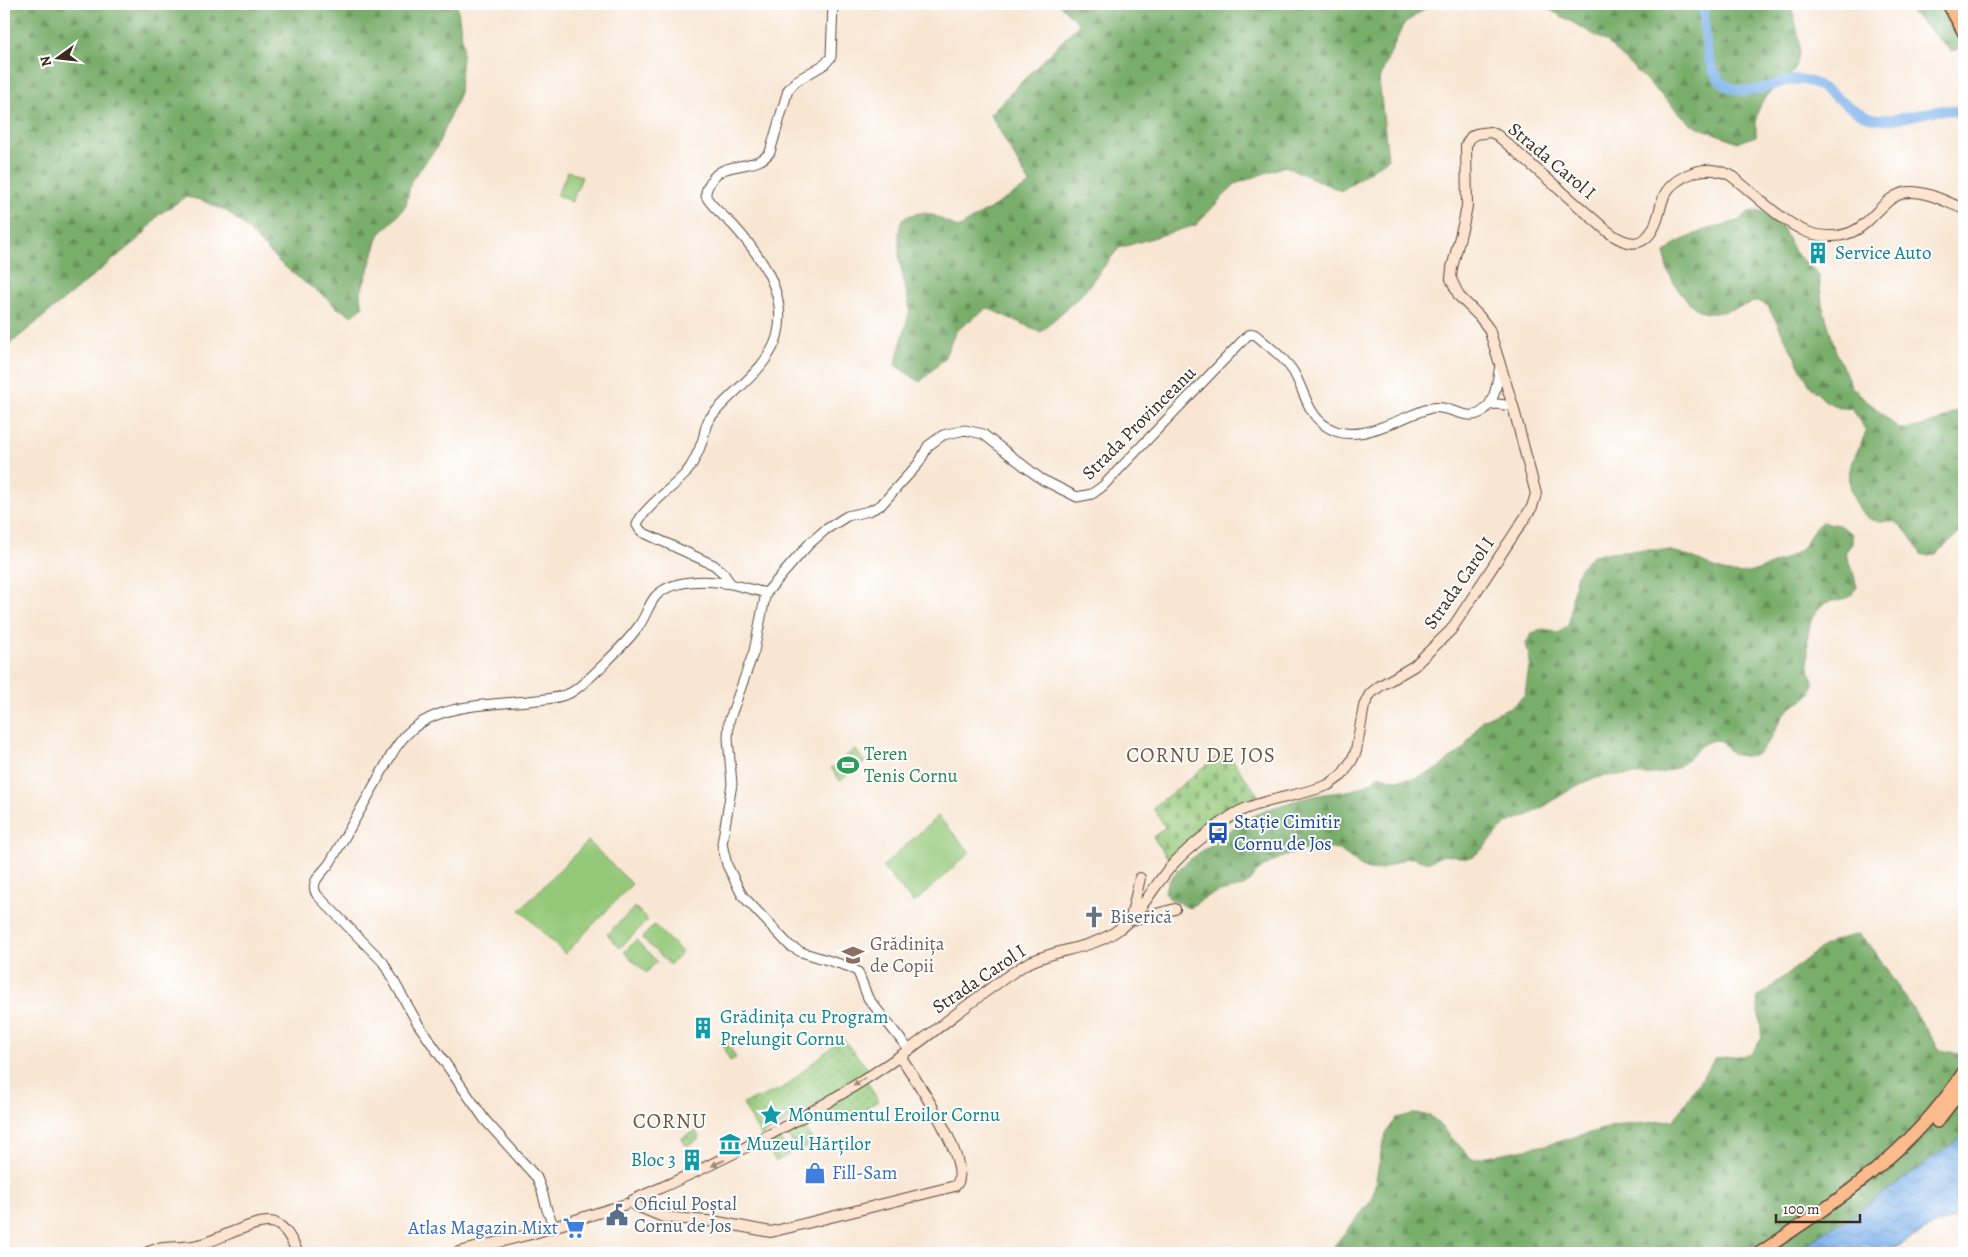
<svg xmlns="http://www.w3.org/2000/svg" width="1968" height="1257" viewBox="0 0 1968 1257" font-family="Alegreya,serif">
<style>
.green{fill:url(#green-dots);stroke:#687a4c}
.forest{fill:url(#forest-firs);stroke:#5a6c44}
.cemetery{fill:url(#cemetery-stones);stroke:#687a4c}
.pitch{fill:#95c97a;stroke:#687a4c}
.water{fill:url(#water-waves);stroke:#5c6e84}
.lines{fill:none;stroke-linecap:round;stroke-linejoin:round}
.river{stroke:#7eb2eb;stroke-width:10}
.tertiary-casing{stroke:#574639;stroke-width:11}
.secondary-casing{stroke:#574639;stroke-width:12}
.primary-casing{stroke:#574639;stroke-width:14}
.trunk-casing{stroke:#574639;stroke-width:14}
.tertiary{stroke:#fff;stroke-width:9}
.secondary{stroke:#fde4d1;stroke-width:10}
.primary{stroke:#fbbb8d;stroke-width:11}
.trunk{stroke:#fbbb8d;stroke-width:11}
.oneway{fill:#9c8778}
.labels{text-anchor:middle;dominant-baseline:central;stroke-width:4;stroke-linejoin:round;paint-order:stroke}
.street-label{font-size:19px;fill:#3b2a1e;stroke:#fff}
.culture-label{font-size:19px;fill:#0d838f;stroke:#fff;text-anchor:start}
.leisure-label{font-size:19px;fill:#27864d;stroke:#fff;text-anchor:start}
.transit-label{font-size:19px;fill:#164399;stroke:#fff;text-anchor:start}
.worship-label{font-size:19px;fill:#5b616d;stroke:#fff;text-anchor:start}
.education-label{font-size:19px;fill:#785e54;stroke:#fff;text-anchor:start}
.shop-label{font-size:19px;fill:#366cbe;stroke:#fff;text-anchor:start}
.service-label{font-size:19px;fill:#4e5e75;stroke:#fff;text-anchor:start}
.quarter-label{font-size:21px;letter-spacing:1px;fill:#6f5843;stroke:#fff}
</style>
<defs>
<pattern id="green-dots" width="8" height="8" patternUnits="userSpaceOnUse" patternTransform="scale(1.25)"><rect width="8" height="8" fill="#95c97a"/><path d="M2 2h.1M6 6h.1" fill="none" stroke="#7ba363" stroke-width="1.8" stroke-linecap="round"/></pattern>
<pattern id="forest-firs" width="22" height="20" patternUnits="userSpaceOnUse" patternTransform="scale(1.25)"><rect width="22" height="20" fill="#78ad6a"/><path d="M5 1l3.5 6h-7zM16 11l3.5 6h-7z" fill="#648d57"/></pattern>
<pattern id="cemetery-stones" width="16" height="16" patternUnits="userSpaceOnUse" patternTransform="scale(1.25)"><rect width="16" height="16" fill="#95c97a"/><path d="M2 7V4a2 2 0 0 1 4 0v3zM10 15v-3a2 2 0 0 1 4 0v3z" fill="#7ba363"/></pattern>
<pattern id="water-waves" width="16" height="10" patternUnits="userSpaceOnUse" patternTransform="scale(1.25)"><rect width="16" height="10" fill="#7eb2eb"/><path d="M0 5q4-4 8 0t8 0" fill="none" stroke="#6891be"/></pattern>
</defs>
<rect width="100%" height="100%" fill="#fff"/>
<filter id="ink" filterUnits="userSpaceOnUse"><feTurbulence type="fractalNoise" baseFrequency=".02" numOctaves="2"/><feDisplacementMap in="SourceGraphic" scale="10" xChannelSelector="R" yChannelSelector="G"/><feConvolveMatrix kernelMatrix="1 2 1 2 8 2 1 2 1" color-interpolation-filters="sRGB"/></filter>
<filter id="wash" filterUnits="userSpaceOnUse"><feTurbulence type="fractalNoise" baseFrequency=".0096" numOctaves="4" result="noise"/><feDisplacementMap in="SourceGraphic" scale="20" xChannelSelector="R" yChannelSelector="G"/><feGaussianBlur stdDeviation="1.12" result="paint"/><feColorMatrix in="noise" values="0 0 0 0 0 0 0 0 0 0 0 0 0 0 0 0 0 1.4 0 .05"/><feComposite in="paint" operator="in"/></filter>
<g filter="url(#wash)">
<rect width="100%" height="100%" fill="#f8e6d3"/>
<path class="green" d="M725 1038 736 1058 730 1061 720 1041Z
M842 1038 871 1072 761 1137 743 1104 783 1088Z
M867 1081 878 1101 839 1125 824 1107Z
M801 1121 814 1143 798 1152 785 1131Z
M696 1131 700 1139 686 1146 682 1138Z
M778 1136 789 1154 776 1162 765 1143Z"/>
<path class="forest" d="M4 4H457L463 45 459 95 437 147 411 181 406 205 394 220 379 235 360 296 363 306 353 316 336 307 323 295 301 280 278 261 247 229 228 212 201 200 186 197 158 215 143 235 10 344 4 338Z
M1059 4H1431L1403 25 1379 79 1388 159 1341 191 1285 166 1235 184 1196 225 1119 248 1082 294 1041 332 987 308 956 331 944 359 920 382 895 365 910 310 899 258V233L902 219C927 206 936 217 958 228L1030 184 990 114 1079 24Z
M1540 4H1790C1797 25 1804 47 1795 69 1793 73 1788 77 1784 80 1761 101 1755 104 1756 136L1738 142 1692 125 1607 42Z
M1903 4H1964V48L1951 51Z
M1761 211 1782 226 1794 252 1819 275 1822 304 1837 355 1852 387 1899 429C1923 429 1944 420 1964 406V528L1936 554 1929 556 1921 554C1915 545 1909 533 1901 526 1893 517 1881 523 1872 520 1856 513 1847 486 1850 470 1851 462 1863 441 1866 431L1852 408H1839L1824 400 1810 386 1768 306 1758 301C1742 305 1725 314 1708 313 1691 312 1670 281 1666 265 1665 261 1666 256 1665 253L1676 243 1704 230 1738 221 1749 212Z
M1822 522 1839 525 1852 534V543L1845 553 1852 568 1857 587 1850 597C1840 601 1825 600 1818 609 1805 622 1807 655 1810 672 1811 677 1814 683 1813 687 1812 699 1795 703 1788 710 1773 725 1769 760 1742 756 1731 755 1727 750 1722 741 1702 735 1692 760 1676 768 1644 782 1613 767 1580 784 1563 793 1548 805 1531 814 1523 818 1514 819 1507 824 1494 833 1485 851 1471 857 1461 861 1454 853 1445 855 1438 856 1432 863 1423 861 1418 861 1415 857 1409 858 1394 860 1382 875 1366 869 1356 866 1348 852 1335 849 1314 843 1273 858 1257 872 1253 876 1250 883 1244 886 1236 889 1227 890 1219 892 1208 895 1198 902 1189 908L1169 898 1164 893C1168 875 1187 861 1202 851 1221 838 1238 822 1260 813 1278 805 1299 799 1319 795 1344 790 1359 794 1379 775L1394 780 1416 778 1435 770 1463 750 1482 720 1514 705 1525 694 1530 661 1526 643 1532 633 1543 629 1558 633 1568 626C1573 608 1571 587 1579 570 1581 566 1588 559 1592 556 1602 550 1659 549 1671 551 1698 556 1719 577 1747 573 1756 572 1797 555 1802 548 1811 537 1809 532 1822 522Z
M1859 934 1874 950 1940 1050 1964 1055V1136L1850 1217 1792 1253H1328L1372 1200 1383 1142 1388 1130 1397 1118 1412 1114 1430 1115 1472 1159 1546 1145 1614 1126 1674 1120 1715 1058 1750 1055 1762 1038 1757 998 1813 954 1834 940Z"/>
<path class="cemetery" d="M1225 750 1261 799 1170 861 1153 837 1165 827 1153 808Z"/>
<path class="pitch" d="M568 171 582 177 572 202 557 195Z
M855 749 865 762 840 781 831 768Z
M938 816 970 852 914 903 882 867Z
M588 841 632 884 565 954 520 910Z
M635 907 648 920 620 948 607 934Z
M654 925 682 952 670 965 642 938Z
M636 940 657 961 646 973 624 952Z"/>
<path class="water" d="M1964 1136V1214L1927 1229 1887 1253H1792L1850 1217Z"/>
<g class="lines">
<path class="river" d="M1704 4C1705 39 1703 98 1755 90 1772 87 1785 78 1803 80 1828 85 1845 109 1869 117 1894 125 1923 110 1948 110L1955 111 1964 118"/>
</g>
</g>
<g filter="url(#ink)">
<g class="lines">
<g class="tertiary-casing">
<path id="tertiary" d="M1489 405 1497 404 1513 406
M766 593 731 584 723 573 714 565 644 533 640 530 637 525C640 511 675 486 686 473 694 463 699 451 703 439 705 432 705 424 710 418 731 391 767 370 777 337 789 294 760 255 733 225 725 217 713 208 707 198 704 193 708 186 711 181 723 159 756 172 770 152L788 90 796 81 825 64 831 57 833 4
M909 1050 868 998 858 972 850 967 801 952 790 946 742 895 727 865 722 844 732 784 728 738 729 721 754 651 766 593 809 544 825 530 847 516 869 511 881 505 919 463 928 446 943 435 965 430 983 434 1041 479 1077 497 1092 494 1103 486 1248 335 1254 334 1257 336C1269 347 1284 357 1293 371 1304 389 1307 414 1326 426 1356 448 1401 416 1431 408 1447 404 1465 421 1480 413 1496 404 1497 381 1500 365
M554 1227 547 1210 542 1191 537 1178 485 1120 418 1024 383 962 317 895C308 881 324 873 331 861 347 833 364 804 380 775 389 760 396 743 410 731 442 702 496 705 537 700 548 699 560 698 570 693 584 686 628 641 638 627 645 618 648 606 655 597 672 578 709 580 731 584"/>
</g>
<g class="secondary-casing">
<path id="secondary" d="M1132 913 1140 878
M1129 921 1175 909
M633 1200C726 1160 816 1114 900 1056 943 1026 982 991 1026 964 1054 949 1088 950 1115 932 1141 915 1154 884 1174 863 1188 848 1223 820 1240 811 1268 798 1300 796 1328 785L1342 775 1352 760 1356 751 1364 706 1370 694 1380 686 1414 666 1451 630 1532 507 1536 494 1513 406 1489 329 1479 316 1459 296 1451 279 1452 268 1464 221 1467 206 1466 145 1471 137 1476 134 1490 132 1497 135 1606 230C1627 247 1646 250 1657 220 1660 211 1661 202 1665 194 1671 183 1682 177 1692 173 1707 168 1716 169 1730 175 1753 192 1780 221 1807 232 1815 235 1824 236 1833 236 1872 236 1878 194 1910 192 1927 191 1948 203 1964 209
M634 1205 663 1217 718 1222 771 1232 955 1186C977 1169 913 1075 900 1056
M146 1253C162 1244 184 1250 202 1244 220 1239 259 1217 275 1223 287 1228 293 1243 298 1253
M455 1253 531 1234 626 1204"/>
</g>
<g class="primary-casing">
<path id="primary" d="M1948 4 1964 33"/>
</g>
<g class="trunk-casing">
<path id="trunk" d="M1937 1122 1964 1087
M1759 1253C1838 1201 1912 1152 1964 1071"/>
</g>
<use href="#tertiary" class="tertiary"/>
<use href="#secondary" class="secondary"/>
<use href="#primary" class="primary"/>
<use href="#trunk" class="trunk"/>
</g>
<defs><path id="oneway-solid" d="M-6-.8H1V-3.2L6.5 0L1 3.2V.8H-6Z" transform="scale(1.25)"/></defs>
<g class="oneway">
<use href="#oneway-solid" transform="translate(859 1082) rotate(147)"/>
<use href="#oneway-solid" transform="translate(718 1163) rotate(155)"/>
</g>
</g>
<defs>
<g id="building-bare" transform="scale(1.725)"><path d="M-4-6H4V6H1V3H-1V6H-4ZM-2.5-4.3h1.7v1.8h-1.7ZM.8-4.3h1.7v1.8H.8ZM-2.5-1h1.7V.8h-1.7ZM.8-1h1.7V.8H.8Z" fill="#0f9aa8" stroke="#fff" stroke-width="2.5" paint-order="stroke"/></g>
<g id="stadium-bare" transform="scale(1.725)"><path d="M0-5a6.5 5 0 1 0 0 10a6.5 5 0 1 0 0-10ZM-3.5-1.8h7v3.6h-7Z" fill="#2e9e5b" stroke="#fff" stroke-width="2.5" paint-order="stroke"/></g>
<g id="bus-bare" transform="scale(1.725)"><path d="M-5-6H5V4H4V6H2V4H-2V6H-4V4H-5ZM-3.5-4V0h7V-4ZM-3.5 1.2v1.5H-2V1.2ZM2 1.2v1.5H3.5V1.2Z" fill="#1a4fb4" stroke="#fff" stroke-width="2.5" paint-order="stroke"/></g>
<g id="church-bare" transform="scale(1.725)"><path d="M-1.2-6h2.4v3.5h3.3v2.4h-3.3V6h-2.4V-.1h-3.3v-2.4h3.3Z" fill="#6b7280" stroke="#fff" stroke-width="2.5" paint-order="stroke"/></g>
<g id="school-bare" transform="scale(1.725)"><path d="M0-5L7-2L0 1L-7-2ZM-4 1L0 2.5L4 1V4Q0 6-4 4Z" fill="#8d6e63" stroke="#fff" stroke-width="2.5" paint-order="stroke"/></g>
<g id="sight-bare" transform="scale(1.725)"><path d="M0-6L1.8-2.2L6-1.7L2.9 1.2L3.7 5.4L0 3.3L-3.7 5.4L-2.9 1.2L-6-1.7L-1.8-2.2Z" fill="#0f9aa8" stroke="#fff" stroke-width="2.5" paint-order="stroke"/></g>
<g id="museum-bare" transform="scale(1.725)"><path d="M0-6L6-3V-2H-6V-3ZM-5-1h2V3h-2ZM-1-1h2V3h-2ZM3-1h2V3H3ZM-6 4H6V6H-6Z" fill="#0f9aa8" stroke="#fff" stroke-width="2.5" paint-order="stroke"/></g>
<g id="shop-bare" transform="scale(1.725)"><path d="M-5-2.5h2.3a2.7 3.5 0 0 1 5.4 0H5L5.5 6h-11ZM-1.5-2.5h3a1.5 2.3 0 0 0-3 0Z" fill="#3f7fe0" stroke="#fff" stroke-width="2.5" paint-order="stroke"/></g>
<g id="civic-bare" transform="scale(1.725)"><path d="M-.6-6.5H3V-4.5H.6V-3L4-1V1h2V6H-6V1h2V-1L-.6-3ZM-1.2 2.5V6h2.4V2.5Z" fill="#5c6f8a" stroke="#fff" stroke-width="2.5" paint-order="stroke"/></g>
<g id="supermarket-bare" transform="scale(1.725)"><path d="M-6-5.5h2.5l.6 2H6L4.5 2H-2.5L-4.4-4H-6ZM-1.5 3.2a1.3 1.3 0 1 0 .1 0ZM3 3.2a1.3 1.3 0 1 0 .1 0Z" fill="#3f7fe0" stroke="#fff" stroke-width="2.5" paint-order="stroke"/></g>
</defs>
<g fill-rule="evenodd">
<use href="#building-bare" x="1818" y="253"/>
<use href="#stadium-bare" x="848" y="765"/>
<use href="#bus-bare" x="1218" y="833"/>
<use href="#church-bare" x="1094" y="917"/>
<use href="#school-bare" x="853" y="955"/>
<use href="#building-bare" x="703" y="1028"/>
<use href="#sight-bare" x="771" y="1115"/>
<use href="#museum-bare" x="730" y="1144"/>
<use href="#building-bare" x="692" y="1160"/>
<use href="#shop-bare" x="815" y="1173"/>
<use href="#civic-bare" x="617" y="1215"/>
<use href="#supermarket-bare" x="574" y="1228"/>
</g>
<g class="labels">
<g class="street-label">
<text transform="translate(1552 161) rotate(40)">Strada Carol I</text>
<text transform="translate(1139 423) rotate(-45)">Strada Provinceanu</text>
<text transform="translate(1459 583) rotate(-55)">Strada Carol I</text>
<text transform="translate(979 979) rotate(-34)">Strada Carol I</text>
</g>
<g class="culture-label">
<text x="1835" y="253">Service Auto</text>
<text x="720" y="1017">Grădinița cu Program<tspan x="720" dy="22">Prelungit Cornu</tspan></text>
<text x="788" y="1115">Monumentul Eroilor Cornu</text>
<text x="746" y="1144">Muzeul Hărților</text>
<text x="676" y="1160" text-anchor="end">Bloc 3</text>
</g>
<g class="leisure-label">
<text x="864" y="754">Teren<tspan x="864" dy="22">Tenis Cornu</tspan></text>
</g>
<g class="transit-label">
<text x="1234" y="822">Stație Cimitir<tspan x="1234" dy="22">Cornu de Jos</tspan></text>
</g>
<g class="worship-label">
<text x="1110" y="917">Biserică</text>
</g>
<g class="education-label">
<text x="870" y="944">Grădinița<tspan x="870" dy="22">de Copii</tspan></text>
</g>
<g class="shop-label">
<text x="832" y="1173">Fill-Sam</text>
<text x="558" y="1228" text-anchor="end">Atlas Magazin Mixt</text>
</g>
<g class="service-label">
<text x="634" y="1204">Oficiul Poștal<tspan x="634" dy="22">Cornu de Jos</tspan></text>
</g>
<g class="quarter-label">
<text x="1201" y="755">CORNU DE JOS</text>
<text x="670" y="1121">CORNU</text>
</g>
</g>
<rect width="1968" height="1257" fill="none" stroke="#fff" stroke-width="20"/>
<g transform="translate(58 58) rotate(255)" stroke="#ffffff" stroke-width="4" paint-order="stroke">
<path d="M0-4L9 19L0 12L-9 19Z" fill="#3b2a1e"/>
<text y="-8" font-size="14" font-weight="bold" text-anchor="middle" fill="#3b2a1e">N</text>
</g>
<path d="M1776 1214v8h84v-8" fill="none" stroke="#3b2a1e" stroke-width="2.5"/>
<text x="1783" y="1214" font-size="15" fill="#3b2a1e" stroke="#ffffff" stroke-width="4" paint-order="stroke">100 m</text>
</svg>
